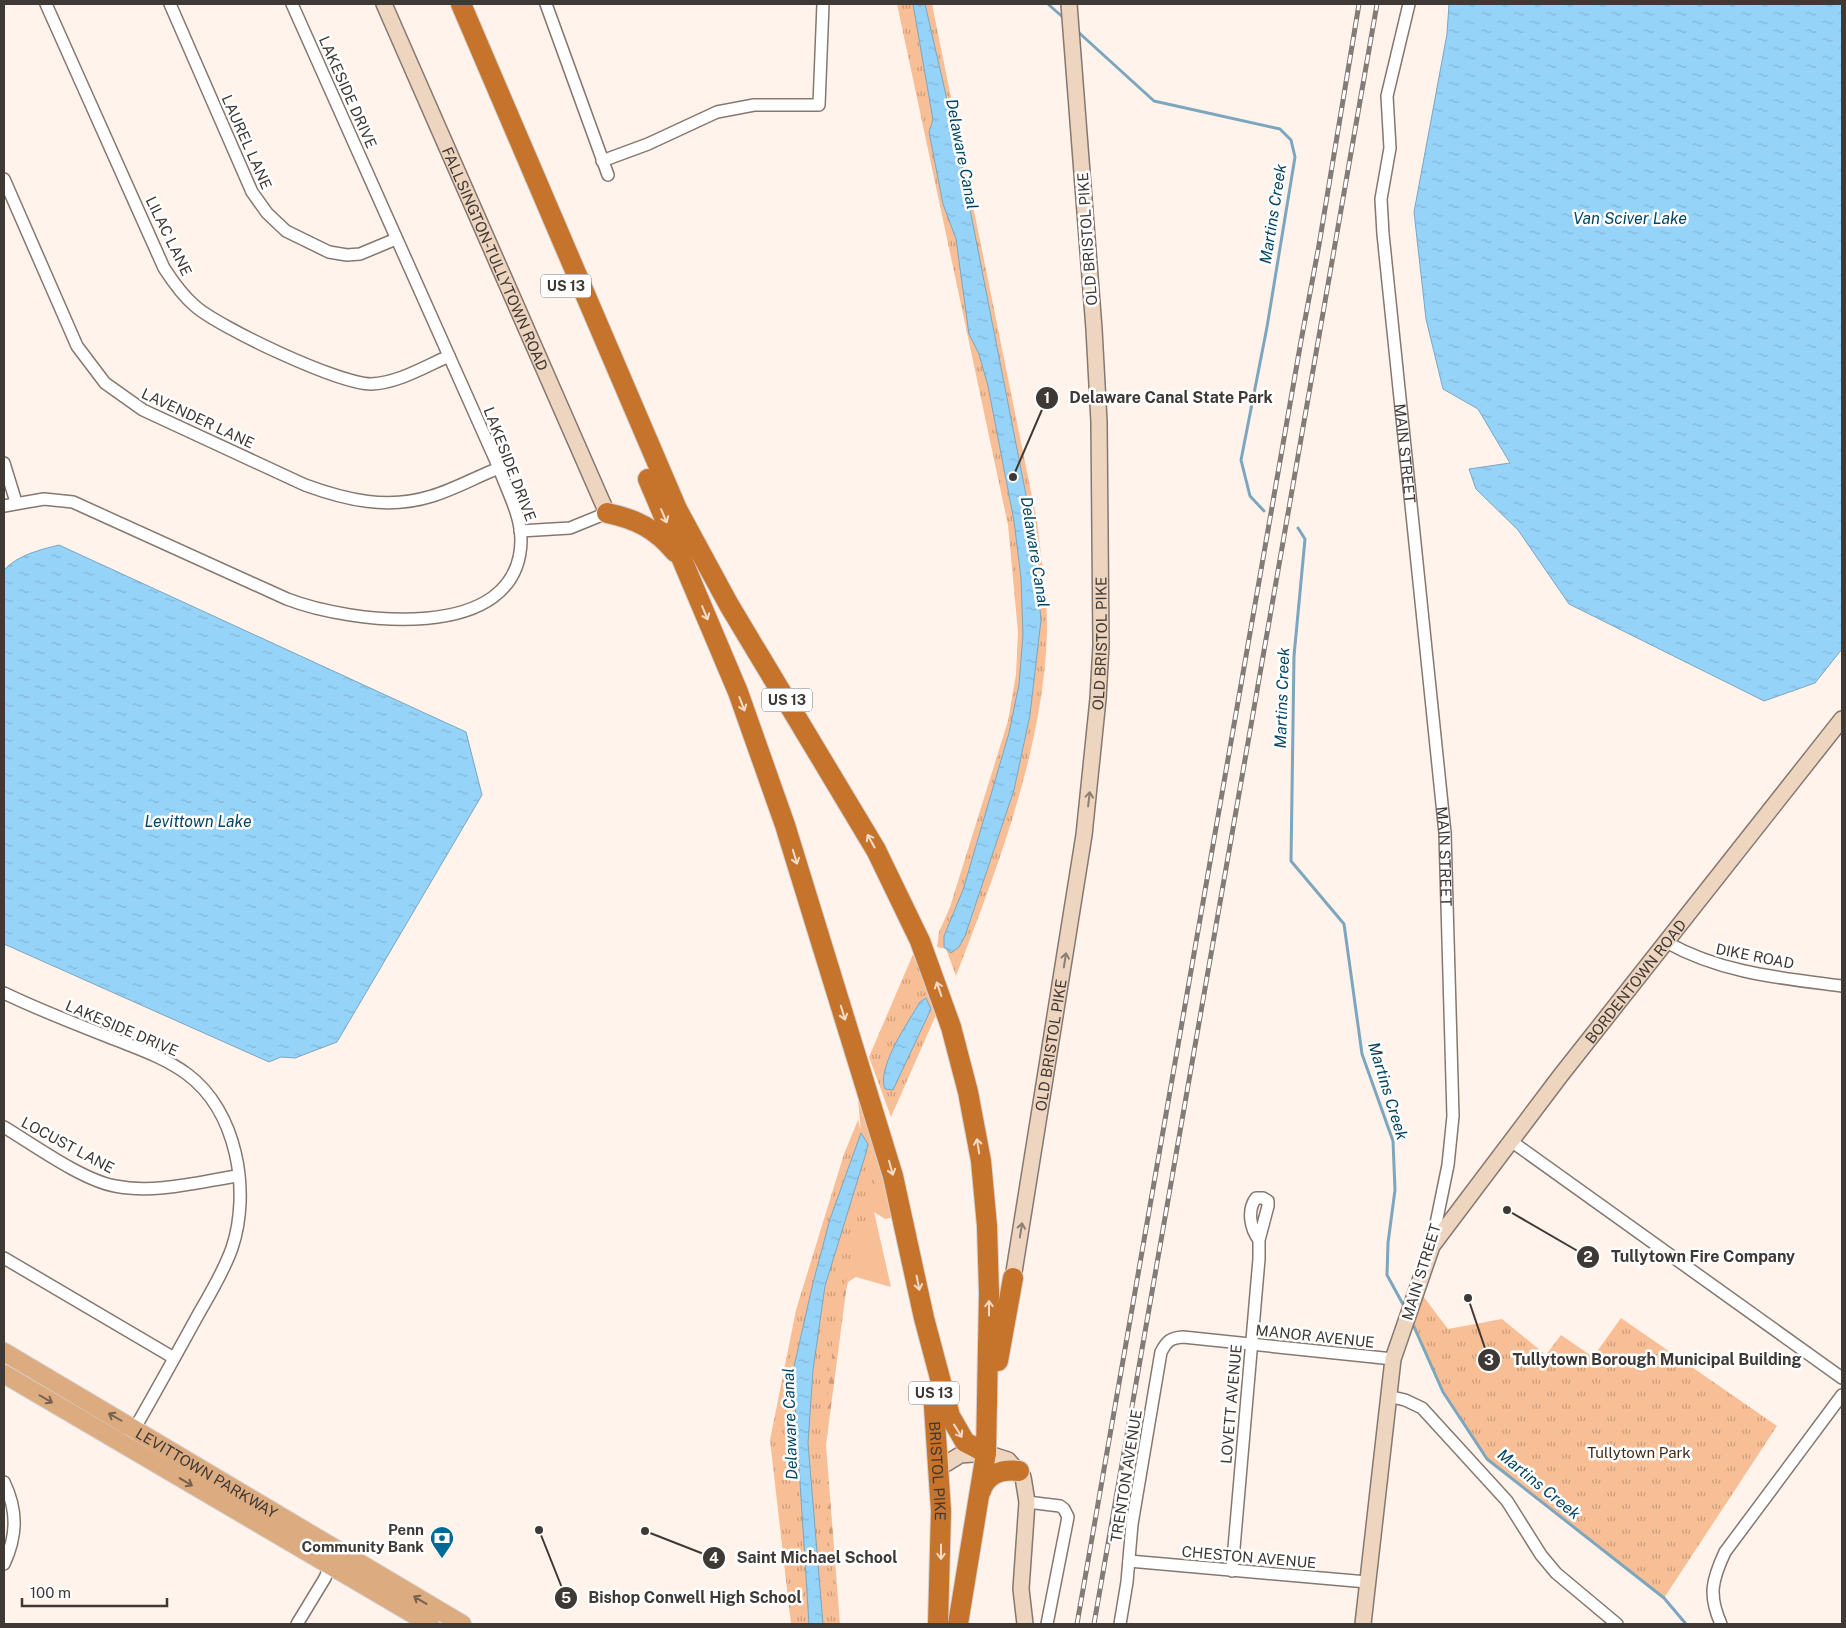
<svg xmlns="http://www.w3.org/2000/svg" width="1846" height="1628" viewBox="0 0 1846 1628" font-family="'Public Sans',sans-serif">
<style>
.green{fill:#f8bf96}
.forest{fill:url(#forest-firs)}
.park{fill:url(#park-tufts)}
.water{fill:url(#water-ripples);stroke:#7ca5be}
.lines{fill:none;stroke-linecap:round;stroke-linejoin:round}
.stream{stroke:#7ca5be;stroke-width:3}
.street-casing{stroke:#857870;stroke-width:14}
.secondary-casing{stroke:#857870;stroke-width:18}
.primary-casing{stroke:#d5d3d3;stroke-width:20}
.highway-casing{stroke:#d5d3d3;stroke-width:22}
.street{stroke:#fff;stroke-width:11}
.secondary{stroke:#eed5bf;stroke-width:15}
.primary{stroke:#ddab80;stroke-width:18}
.highway{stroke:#c6732b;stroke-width:20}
.rail-casing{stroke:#837b76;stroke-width:5}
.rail{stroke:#fff;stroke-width:3;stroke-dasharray:9;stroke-linecap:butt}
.oneway{stroke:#f1dcca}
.oneway2{stroke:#8d7f73}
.oneway3{stroke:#76614f}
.labels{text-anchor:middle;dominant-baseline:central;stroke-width:5;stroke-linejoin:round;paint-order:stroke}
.shield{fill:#fff;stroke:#787472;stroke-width:1}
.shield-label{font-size:14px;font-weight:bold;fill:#3e3935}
.street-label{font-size:15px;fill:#3e3935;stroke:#fff}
.park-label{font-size:15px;fill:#442913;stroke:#fff}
.poi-label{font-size:15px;font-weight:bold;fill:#3e3935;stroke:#fff;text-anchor:end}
.water-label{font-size:16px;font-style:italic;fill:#014464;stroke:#fff}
.leader{fill:none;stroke:#3e3935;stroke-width:2}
.callout-dot{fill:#3e3935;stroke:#fff;stroke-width:2}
.mark-label{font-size:15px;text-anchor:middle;font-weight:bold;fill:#fff}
.callout-label{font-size:16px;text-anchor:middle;font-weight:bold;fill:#3e3935;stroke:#fff;stroke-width:5;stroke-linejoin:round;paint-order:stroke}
</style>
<defs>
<pattern id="forest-firs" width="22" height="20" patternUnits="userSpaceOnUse" patternTransform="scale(1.25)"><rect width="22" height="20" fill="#f8bf96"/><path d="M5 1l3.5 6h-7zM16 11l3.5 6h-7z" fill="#ca9c7b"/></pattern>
<pattern id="park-tufts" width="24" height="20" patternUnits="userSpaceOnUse" patternTransform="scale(1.25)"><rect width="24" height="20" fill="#f8bf96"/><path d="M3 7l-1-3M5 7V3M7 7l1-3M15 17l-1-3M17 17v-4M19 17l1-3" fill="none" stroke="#ca9c7b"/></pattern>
<pattern id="water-ripples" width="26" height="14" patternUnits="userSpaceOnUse" patternTransform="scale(1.25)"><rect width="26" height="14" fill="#96d3f9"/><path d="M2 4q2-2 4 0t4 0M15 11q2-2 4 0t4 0" fill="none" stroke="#82b6d6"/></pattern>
</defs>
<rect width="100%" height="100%" fill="#fff3eb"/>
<path class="green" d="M860 1097 895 1217 885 1219 874 1212 891 1287 856 1277 848 1282 846 1291 831 1287 846 1230 873 1152 861 1133 858 1098Z"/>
<path class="forest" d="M868 1144 873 1152 846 1230 831 1287 846 1291 826 1445 840 1624H823L808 1443 813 1370 825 1286Z"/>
<path class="park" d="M897 4H932L1037 521C1041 558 1048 596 1047 634 1043 750 997 869 956 976L946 949 937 947 939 932 950 907 1008 721 1016 674 1018 632 1008 525Z
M914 952 936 1015 891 1117 869 1057Z
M858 1120 877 1188 849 1265 833 1347 826 1409V1496L837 1624H791L770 1440 796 1310 844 1154Z
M1423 1296 1448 1329 1502 1319 1546 1355 1561 1335 1593 1357 1621 1318 1777 1426 1664 1598 1487 1459 1443 1392 1413 1324Z"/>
<path class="water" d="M913 4H925L957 143 1026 495 1032 529 1041 620 1030 715 1014 790 965 936 959 947 951 953 944 947V936L963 890 1009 733 1019 684 1023 635 1021 578 1014 521 988 386 979 354 969 334 956 239 943 204 929 132 933 120Z
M1449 4H1842V649L1815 683 1764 701 1569 604 1518 530 1476 489 1469 469 1510 463 1478 409 1443 389 1426 319 1414 212 1447 34Z
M59 545 466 732 482 795 337 1042 295 1058 281 1057 269 1062 4 944V570C18 555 39 550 59 545Z
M926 998 931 1009 893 1090 885 1089C876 1068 909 1021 920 1002Z
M861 1133 868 1144 866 1153 825 1286 813 1370 808 1443 823 1624H809L793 1371 813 1283 830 1219Z"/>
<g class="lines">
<path class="stream" d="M1048 4 1066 20
M1076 30 1154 101 1280 129 1291 140 1295 157 1267 327 1241 460 1250 496 1264 511
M1298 528 1305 539 1294 656 1291 861 1344 924 1362 1054 1393 1141 1395 1190 1388 1243 1387 1275 1405 1308
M1411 1320 1443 1392 1487 1459 1664 1598 1686 1624"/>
<g class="street-casing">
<g id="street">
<path d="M46 4 164 268C173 282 182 295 195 306 220 328 339 384 371 384 398 383 424 367 449 356"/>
<path d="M170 4 252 192 267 213 286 231 329 252 347 255 360 254 396 239"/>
<path d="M546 4 608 175"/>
<path id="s1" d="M1409 4 1387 96 1390 148 1381 199 1383 234 1445 833 1453 1116 1448 1165 1432 1243"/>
<path d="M602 161 648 144 717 112 754 105H819L823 4"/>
<path d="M4 179 77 346 105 383 143 410 305 485C346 500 388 510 432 496 455 489 476 477 499 468"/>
<path d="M4 463 16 502"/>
<path d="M4 506 44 499 73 502 287 599C349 623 520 646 521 540 521 515 507 491 499 468L292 4"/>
<path d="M520 531 570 528 607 513"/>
<path d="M1666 942C1721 973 1780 978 1842 986"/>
<path d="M4 993C41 1011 81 1026 119 1041 142 1050 167 1059 187 1074 237 1111 251 1191 232 1248 224 1271 210 1294 198 1315 176 1355 154 1395 131 1435"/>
<path d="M4 1127C34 1145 82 1180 115 1186 155 1194 198 1182 237 1176"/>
<path d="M1511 1141 1842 1378"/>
<path d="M4 1258 174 1358"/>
<path d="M1388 1396 1405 1400 1422 1408 1507 1501 1541 1555 1556 1573 1617 1624"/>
<path d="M4 1482C18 1511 17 1536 4 1564"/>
<path d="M1027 1502 1060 1506 1064 1509 1068 1517 1047 1624"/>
<path d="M1129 1561 1367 1582"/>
<path d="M1232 1571 1259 1259V1240C1250 1228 1247 1210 1256 1198H1263L1268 1201V1206L1259 1240"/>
<path d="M297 1624 325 1578 332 1560"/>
<path d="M1120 1624 1127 1582 1132 1524 1161 1352C1167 1341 1170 1338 1183 1337L1393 1359"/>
<path d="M1721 1624C1708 1595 1712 1580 1725 1552L1842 1395"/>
</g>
</g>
<g class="secondary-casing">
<g id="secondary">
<path id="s2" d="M384 4 607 513"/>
<path id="s3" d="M1013 1278 1084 835 1098 699 1101 645 1099 422 1094 329 1069 4"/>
<path d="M939 1468 960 1455 986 1453 1008 1460 1023 1477 1027 1502 1021 1589 1025 1624"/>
<path id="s4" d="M1363 1624 1393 1359 1432 1246 1561 1075 1842 719"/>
</g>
</g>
<g class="primary-casing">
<g id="primary">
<path id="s5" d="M4 1352 462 1624"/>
<path d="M4 1374 430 1624"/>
</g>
</g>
<g class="highway-casing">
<g id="highway">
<path d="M461 4 677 509 729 605 876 850 920 941 951 1027 968 1092 981 1161 987 1226 989 1293 986 1453 958 1624"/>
<path d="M648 479 738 692 785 825 893 1176 924 1318 950 1416 965 1442 986 1453"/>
<path d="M607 513C636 519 656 529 675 552"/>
<path d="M998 1361 1013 1278"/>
<path id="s6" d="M933 1392 941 1511 938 1624"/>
<path d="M981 1491C986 1474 1002 1469 1019 1471"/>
</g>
</g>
<use href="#street" class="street"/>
<use href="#secondary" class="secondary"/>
<use href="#primary" class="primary"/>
<use href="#highway" class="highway"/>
<g class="rail-casing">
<path id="rail" d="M1077 1624 1301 341 1319 245 1359 4
M1094 1624 1377 4"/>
</g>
<use href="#rail" class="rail"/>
</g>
<defs><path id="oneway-shaft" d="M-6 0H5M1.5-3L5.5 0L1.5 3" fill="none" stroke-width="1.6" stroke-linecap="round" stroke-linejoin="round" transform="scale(1.25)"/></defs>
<g class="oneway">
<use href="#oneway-shaft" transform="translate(664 516) rotate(67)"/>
<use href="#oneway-shaft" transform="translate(705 613) rotate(67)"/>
<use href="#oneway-shaft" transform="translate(742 704) rotate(69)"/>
<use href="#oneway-shaft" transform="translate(871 841) rotate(-119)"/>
<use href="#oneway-shaft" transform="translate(795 857) rotate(73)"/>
<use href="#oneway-shaft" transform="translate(939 989) rotate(-109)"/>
<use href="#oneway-shaft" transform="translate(843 1013) rotate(73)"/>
<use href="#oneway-shaft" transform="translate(978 1146) rotate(-99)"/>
<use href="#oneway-shaft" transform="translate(891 1168) rotate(74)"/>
<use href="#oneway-shaft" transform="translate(918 1283) rotate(79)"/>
<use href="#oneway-shaft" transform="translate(989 1308) rotate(-90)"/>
<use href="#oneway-shaft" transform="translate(958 1431) rotate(58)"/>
<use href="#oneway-shaft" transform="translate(941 1552) rotate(90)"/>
</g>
<g class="oneway2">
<use href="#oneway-shaft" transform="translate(1089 799) rotate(-83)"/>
<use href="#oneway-shaft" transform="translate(1065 960) rotate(-81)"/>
<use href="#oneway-shaft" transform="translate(1021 1230) rotate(-81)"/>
</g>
<g class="oneway3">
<use href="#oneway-shaft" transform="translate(46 1399) rotate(30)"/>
<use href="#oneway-shaft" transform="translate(115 1417) rotate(-150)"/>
<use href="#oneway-shaft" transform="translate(186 1482) rotate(31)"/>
<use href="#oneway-shaft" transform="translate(420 1600) rotate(-149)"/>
</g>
<defs>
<g id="bank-pin" transform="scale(1.25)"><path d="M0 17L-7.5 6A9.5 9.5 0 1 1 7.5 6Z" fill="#006a97" stroke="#fff"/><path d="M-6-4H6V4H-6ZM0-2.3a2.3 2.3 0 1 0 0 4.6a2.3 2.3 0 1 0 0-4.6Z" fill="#fff"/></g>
</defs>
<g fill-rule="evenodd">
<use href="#bank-pin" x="442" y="1538"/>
</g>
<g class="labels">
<g class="shield">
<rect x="541" y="274.5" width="50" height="23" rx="4"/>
<rect x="762" y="688.5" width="50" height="23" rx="4"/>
<rect x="909" y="1381.5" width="50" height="23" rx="4"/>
</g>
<g class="shield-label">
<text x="566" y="286">US 13</text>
<text x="787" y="700">US 13</text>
<text x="934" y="1393">US 13</text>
</g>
<g class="street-label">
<text transform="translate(348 92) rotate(66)">LAKESIDE DRIVE</text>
<text transform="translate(247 142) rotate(66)">LAUREL LANE</text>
<text transform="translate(169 236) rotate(64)">LILAC LANE</text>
<text transform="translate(1087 239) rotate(-94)">OLD BRISTOL PIKE</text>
<text stroke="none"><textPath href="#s2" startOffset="278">FALLSINGTON-TULLYTOWN ROAD</textPath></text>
<text transform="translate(198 418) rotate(25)">LAVENDER LANE</text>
<text stroke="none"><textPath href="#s1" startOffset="454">MAIN STREET</textPath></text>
<text transform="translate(510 464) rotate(69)">LAKESIDE DRIVE</text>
<text stroke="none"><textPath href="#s3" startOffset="641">OLD BRISTOL PIKE</textPath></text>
<text stroke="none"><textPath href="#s1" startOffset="859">MAIN STREET</textPath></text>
<text transform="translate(1755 956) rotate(11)">DIKE ROAD</text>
<text stroke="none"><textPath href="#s4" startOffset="720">BORDENTOWN ROAD</textPath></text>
<text transform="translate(122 1028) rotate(23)">LAKESIDE DRIVE</text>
<text stroke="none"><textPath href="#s3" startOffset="236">OLD BRISTOL PIKE</textPath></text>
<text transform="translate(68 1145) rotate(28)">LOCUST LANE</text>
<text transform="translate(1421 1272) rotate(-73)">MAIN STREET</text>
<text transform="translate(1315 1336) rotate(6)">MANOR AVENUE</text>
<text transform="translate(1231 1404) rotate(-85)">LOVETT AVENUE</text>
<text stroke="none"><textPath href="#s6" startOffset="79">BRISTOL PIKE</textPath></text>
<text stroke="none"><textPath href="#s5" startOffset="236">LEVITTOWN PARKWAY</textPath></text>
<text transform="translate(1126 1476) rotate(-81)">TRENTON AVENUE</text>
<text transform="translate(1249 1557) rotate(5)">CHESTON AVENUE</text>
</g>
<g class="park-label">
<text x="1639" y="1452">Tullytown Park</text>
</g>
<g class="poi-label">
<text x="424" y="1529">Penn<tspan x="424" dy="17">Community Bank</tspan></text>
</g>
<g class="water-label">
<text transform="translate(962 154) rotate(79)">Delaware Canal</text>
<text transform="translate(1273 214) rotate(-81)">Martins Creek</text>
<text x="1630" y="218">Van Sciver Lake</text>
<text transform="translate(1035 552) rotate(81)">Delaware Canal</text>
<text transform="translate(1282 698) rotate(-88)">Martins Creek</text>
<text x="198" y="821">Levittown Lake</text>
<text transform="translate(1388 1091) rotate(73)">Martins Creek</text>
<text transform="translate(790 1424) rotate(-92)">Delaware Canal</text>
<text transform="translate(1539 1484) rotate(39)">Martins Creek</text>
</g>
</g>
<path class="leader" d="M1013 477L1047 398M1507 1210L1588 1257M1468 1298L1489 1360M645 1531L714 1558M539 1530L566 1598"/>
<g class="callout-dot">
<circle cx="1013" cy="477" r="5"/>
<circle cx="1507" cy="1210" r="5"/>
<circle cx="1468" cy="1298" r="5"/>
<circle cx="645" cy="1531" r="5"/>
<circle cx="539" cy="1530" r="5"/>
<circle cx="1047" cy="398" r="12"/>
<circle cx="1588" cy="1257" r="12"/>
<circle cx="1489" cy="1360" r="12"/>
<circle cx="714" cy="1558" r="12"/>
<circle cx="566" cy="1598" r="12"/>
</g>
<g class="mark-label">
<text x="1047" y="403">1</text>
<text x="1588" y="1262">2</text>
<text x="1489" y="1365">3</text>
<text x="714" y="1563">4</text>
<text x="566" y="1603">5</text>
</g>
<g class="callout-label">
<text x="1171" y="403">Delaware Canal State Park</text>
<text x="1703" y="1262">Tullytown Fire Company</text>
<text x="1657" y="1365">Tullytown Borough Municipal Building</text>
<text x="817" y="1563">Saint Michael School</text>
<text x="695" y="1603">Bishop Conwell High School</text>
</g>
<rect width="1846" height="1628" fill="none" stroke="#3e3935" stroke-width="10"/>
<path d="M22 1598v8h145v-8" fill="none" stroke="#3e3935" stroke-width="2.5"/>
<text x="30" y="1598" font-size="15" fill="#3e3935" stroke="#ffffff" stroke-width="4" paint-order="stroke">100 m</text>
</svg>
